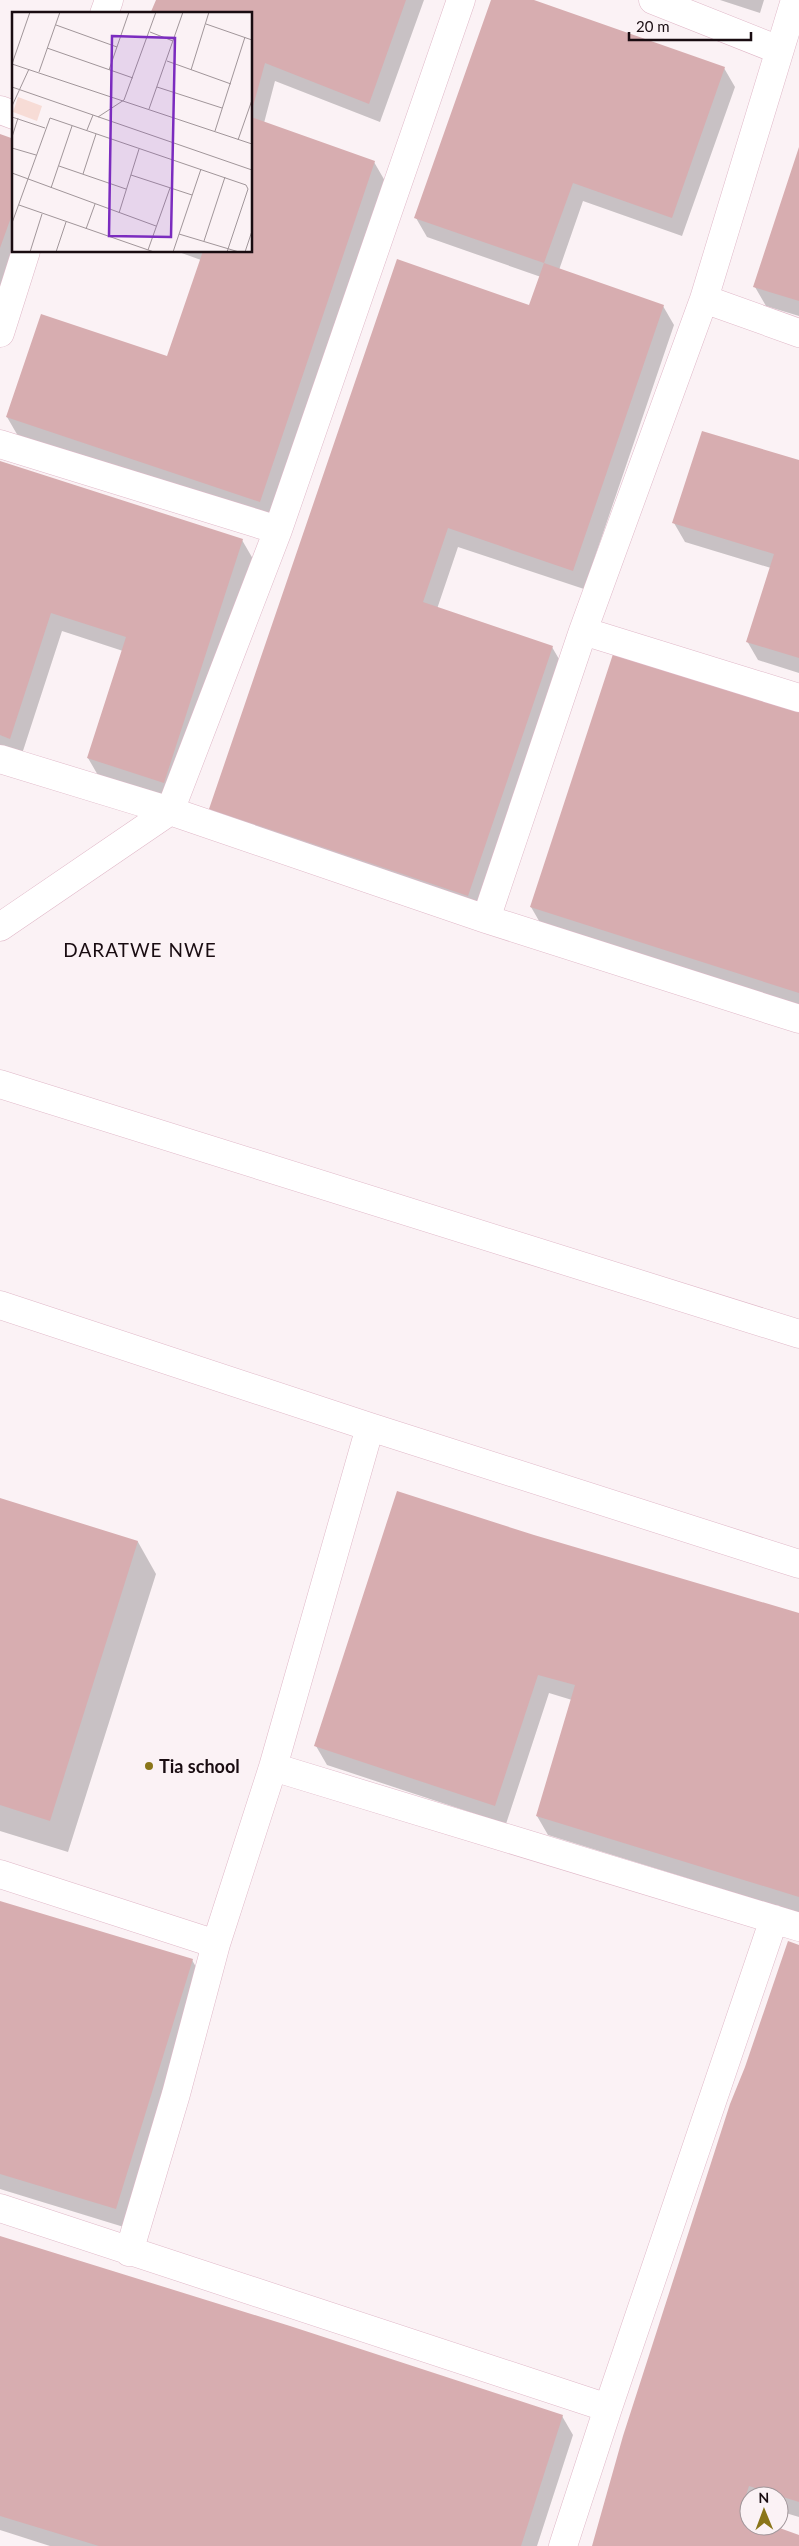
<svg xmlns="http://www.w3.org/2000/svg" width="799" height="2546" viewBox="0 0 799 2546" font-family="Lato,sans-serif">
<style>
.shadow{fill:#0003}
.building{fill:#d7adb0}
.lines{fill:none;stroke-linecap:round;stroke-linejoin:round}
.minor-casing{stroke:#e0b8c8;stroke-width:29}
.tertiary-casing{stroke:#e0b8c8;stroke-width:29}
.minor{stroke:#fff;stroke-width:28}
.tertiary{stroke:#fff;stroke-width:28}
.poi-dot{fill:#8a7519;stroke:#fbf2f5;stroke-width:2}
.labels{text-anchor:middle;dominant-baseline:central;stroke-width:5;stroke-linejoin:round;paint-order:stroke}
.poi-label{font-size:18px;font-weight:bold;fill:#190c11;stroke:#fbf2f5;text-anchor:start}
.neighbourhood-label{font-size:19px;letter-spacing:1px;fill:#190c11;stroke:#fbf2f5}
.inset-road{fill:none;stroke:#a1969a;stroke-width:1}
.view{fill:#7b2cbf;fill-opacity:0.15;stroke:#7b2cbf;stroke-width:2.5}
.inset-edge{fill:none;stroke:#190c11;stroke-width:2.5}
</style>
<rect width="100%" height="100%" fill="#fbf2f5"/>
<path class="shadow" d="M156 0H424L380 122 275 81 264 123 374 162 385 181 270 521 18 436 7 417 168 357 201 260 176 251H251V14Z
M492 0H531L724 68 735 87 682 236 583 201 559 270 663 306 674 325 584 589 458 547 437 609 552 647 563 666 479 914 221 828 210 809 530 307 541 277 427 237 416 218Z
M720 0H764L760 13Z
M0 135 14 140V251L0 297Z
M799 150V316L766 306 755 287Z
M799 462V673L758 660 747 641 771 568 685 542 674 523Z
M0 463 242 540 253 559 175 801 99 777 88 758 123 651 62 631 21 757 0 750Z
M799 712V1008L542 926 531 907Z
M0 1499 138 1542 156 1574 68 1852 0 1831Z
M534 1536 799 1614V1913L548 1835 537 1816 572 1700 549 1693 506 1824 327 1765 316 1746Z
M0 1903 192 1960 203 1979 127 2228 0 2189Z
M799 1946V2517L779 2511V2496H749V2526H770L799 2536V2546H594Z
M0 2237 562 2416 573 2435 537 2546H50L0 2530Z"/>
<path class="building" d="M156 0H406L369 104 265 63 252 110 251 14H150Z
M491 0H534L725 67 672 218 573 183 544 263 414 218Z
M251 117 375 161 260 502 6 417 41 314 167 356 203 251H251Z
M0 134 14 139V209L0 248Z
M799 147V301L753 287Z
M397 259 529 305 544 263 664 305 573 571 448 528 423 602 553 646 468 896 209 809Z
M702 431 799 460V658L746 642 774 554 672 523Z
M0 461 243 539 164 783 87 758 126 637 51 613 10 739 0 735Z
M614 651 799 712V993L530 907Z
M397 1491 534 1535 799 1613V1897L536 1816 575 1685 538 1675 495 1806 314 1746Z
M0 1498 138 1541 50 1821 0 1805Z
M0 1901 193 1959 116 2209 0 2174Z
M788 1941 799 1945V2502L749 2486 740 2514 749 2517V2526H774L799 2535V2546H592L623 2436 730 2104 745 2067Z
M0 2236 290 2326 563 2415 521 2546H99L0 2516Z"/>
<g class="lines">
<g class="minor-casing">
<path id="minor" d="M653 0 779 50
M104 14 109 0
M0 110 14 115
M704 299 799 333
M0 333 26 251
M0 444 278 530
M583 631 799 698
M0 759 170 811 486 919 799 1019
M486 919 583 631 704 299 795 0
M0 927 170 811 278 530 461 0
M0 1305 370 1427 799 1564
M273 1767 799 1927
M0 1874 216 1944
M0 2208 608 2408
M129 2252 176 2094 216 1944 273 1767 370 1427
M563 2546 608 2408 774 1919"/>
</g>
<g class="tertiary-casing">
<path id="tertiary" d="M0 1084 799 1334"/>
</g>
<use href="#minor" class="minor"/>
<use href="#tertiary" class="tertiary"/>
</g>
<circle class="poi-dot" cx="149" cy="1766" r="5"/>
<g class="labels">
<g class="poi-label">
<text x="159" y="1766">Tia school</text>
</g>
<g class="neighbourhood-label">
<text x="140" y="949">DARATWE NWE</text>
</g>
</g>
<g transform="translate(12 12)">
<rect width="240" height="240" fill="#fbf2f5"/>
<path d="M6 85 30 94 25 109 1 100Z" fill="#f7dcd6"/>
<path class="inset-road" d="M18 0 0 52 240 132M194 12 240 28M44 13 105 35M138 20 161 29M35 36 121 66M155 49 219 72M97 58 117 0M179 58 197 0M27 60 48 0M0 75 240 158M145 75 210 96M0 94 17 57M137 97 171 0M0 105 33 116M86 105 112 88 144 0M75 118 81 103M203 119 233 25M0 125 6 106M226 128 240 88M0 136 24 143M47 154 114 177M0 161 144 214M71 162 84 122M119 163 180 183M39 176 60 114M7 193 142 240M107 201 127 137M0 211 38 106 234 173 236 177 215 240M74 217 83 192M167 222 227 240M192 229 213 165M136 238 158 176M18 240 30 202M44 240 54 210M161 240 189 157M233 240 240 219"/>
<path class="view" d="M100 24 163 26 159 225 97 224Z"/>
<rect width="240" height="240" class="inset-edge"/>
</g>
<g transform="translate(764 2511) rotate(359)"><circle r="24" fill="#fbf2f5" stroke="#a1969a"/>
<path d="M0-4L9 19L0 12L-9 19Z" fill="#8a7519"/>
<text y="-8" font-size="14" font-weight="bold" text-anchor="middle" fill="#190c11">N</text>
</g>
<path d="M629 32v8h122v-8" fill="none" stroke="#190c11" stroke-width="2.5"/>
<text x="636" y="32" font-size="15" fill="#190c11" stroke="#fbf2f5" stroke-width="4" paint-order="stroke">20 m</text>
</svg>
